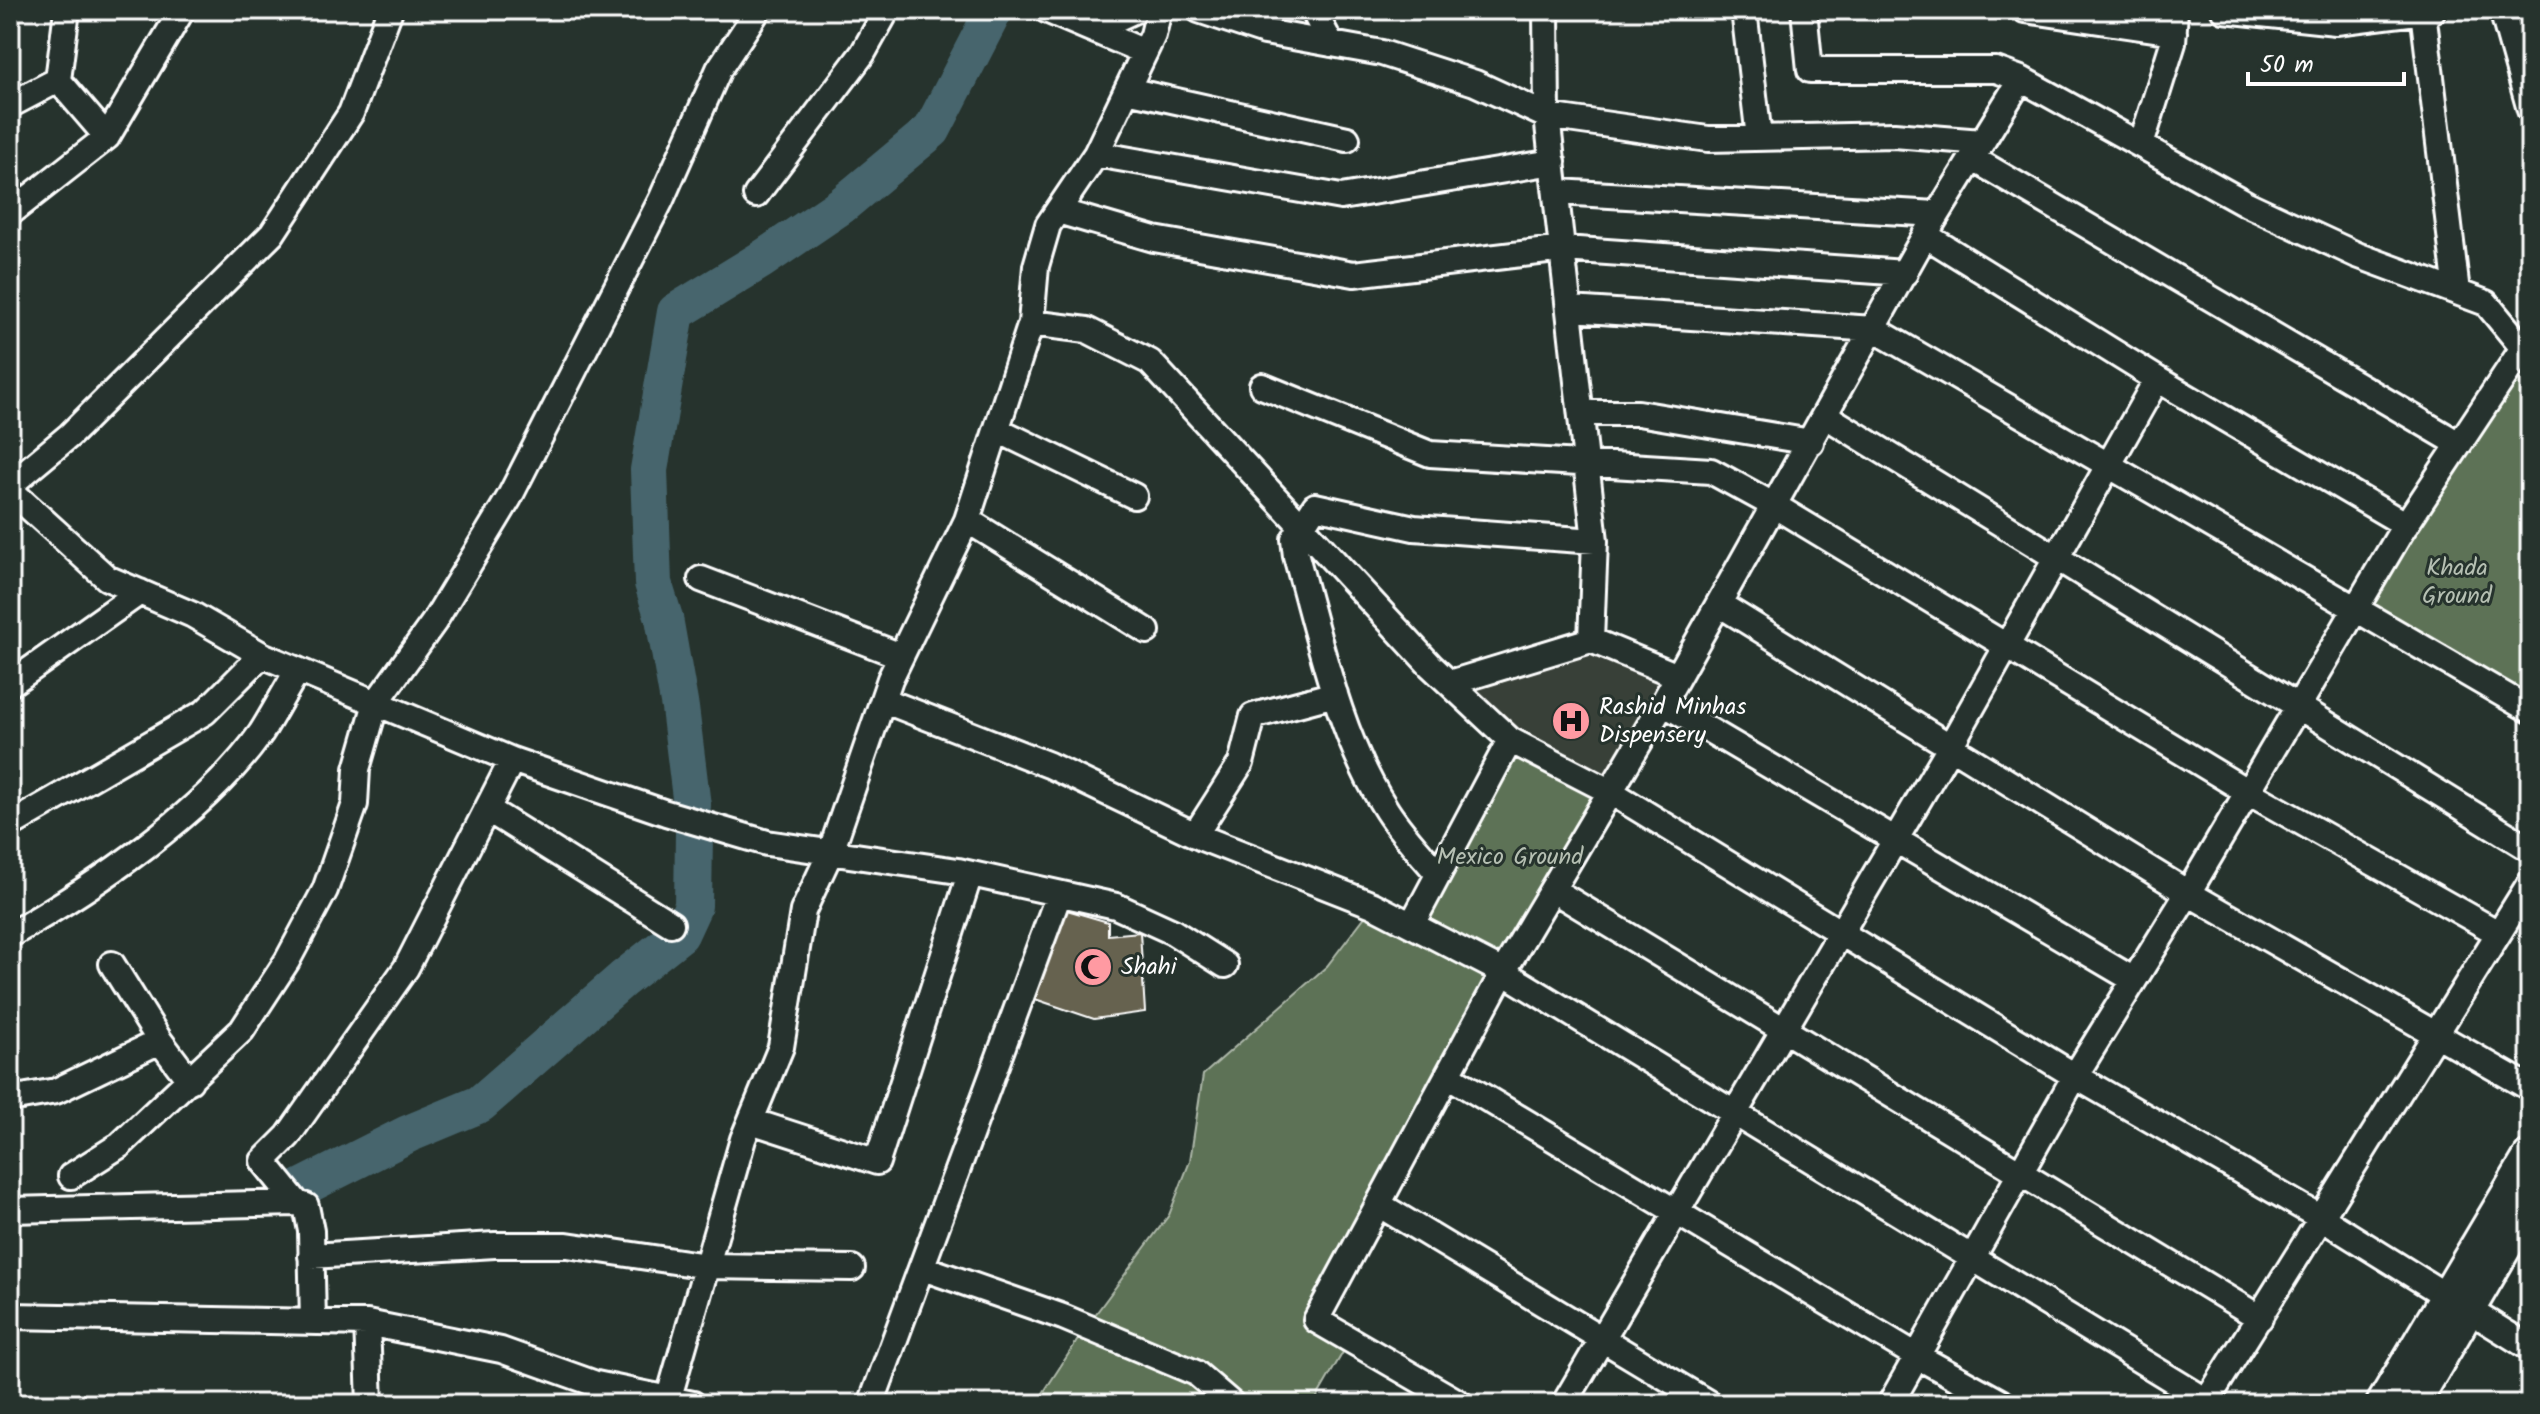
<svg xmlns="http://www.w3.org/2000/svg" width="2540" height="1414" viewBox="0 0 2540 1414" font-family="Kalam,sans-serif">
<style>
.built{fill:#394137}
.green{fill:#5d7256;stroke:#aeb8aa;stroke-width:2}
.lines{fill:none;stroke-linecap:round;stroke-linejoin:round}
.river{stroke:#47656d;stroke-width:38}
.building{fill:#66624f;stroke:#fff;stroke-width:2}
.street-casing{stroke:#fff;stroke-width:30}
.secondary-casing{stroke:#fff;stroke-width:38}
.street{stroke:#26332d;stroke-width:24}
.secondary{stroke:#26332d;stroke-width:32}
.labels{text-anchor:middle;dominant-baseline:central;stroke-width:6;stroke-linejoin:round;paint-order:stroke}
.park-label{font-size:24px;fill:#b6c0b3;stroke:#26332d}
.poi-label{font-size:24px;fill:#fff;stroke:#26332d;text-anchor:start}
</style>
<rect width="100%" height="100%" fill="#26332d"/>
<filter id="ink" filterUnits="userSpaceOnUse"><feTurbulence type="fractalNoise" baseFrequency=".0125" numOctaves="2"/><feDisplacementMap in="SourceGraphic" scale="16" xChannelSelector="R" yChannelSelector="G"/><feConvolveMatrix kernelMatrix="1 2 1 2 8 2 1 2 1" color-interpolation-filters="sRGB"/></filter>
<g filter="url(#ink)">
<path class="built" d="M1591 640 1678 676 1608 789 1510 740 1450 683Z"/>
<path class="green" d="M2530 353V709L2359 609Z
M1515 742 1608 789 1503 971 1414 922Z
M1373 906 1501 973 1316 1319 1350 1340 1313 1404H1036L1086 1327 1169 1215 1190 1161 1203 1075 1327 966Z"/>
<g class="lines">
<path class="river" d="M692 806 680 708 664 618 653 583 649 470 676 312 761 260 842 205 932 130 993 12
M297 1190 408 1134 480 1104 623 979 680 934 693 906 694 833"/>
</g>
<path class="building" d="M1060 908 1108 922V935L1140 932 1145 1012 1094 1019 1035 999Z"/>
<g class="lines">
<g class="street-casing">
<path id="street" d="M67 10 58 80 107 137
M1046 10 1145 52
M1199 10 1265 32 1382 53 1475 83 1547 116 1708 139 1894 135 1982 142
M1313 10 1331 44
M1546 10 1547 116 1595 541 1591 640
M1744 10 1759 138
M1804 10 1810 70H1996L2021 79 2247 204 2357 255 2486 303 2523 348 2530 351
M2025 10 2174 32
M2224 10 2336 22 2433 10
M2502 10 2530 110
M2423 11 2457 292
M1094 29 1135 10
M1127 90 1347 139
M10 105 58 80
M2141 145 2173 43 2175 10
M1096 154 1341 197 1553 162
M1972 158 2459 444
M1558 192 1937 214
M756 195 863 53 887 10
M1058 211 1154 239 1354 274 1564 249 1905 273
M10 213 107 137 182 10
M1925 235 2157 379 2406 525
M1570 309 1874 329 2530 710
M1031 323 1087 330 1150 362 1431 666 1510 740 1609 791 2075 1076 2323 1219 2530 1348
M1262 386 1430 454 1711 471 1775 506 2248 792 2498 933
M1583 413H1638L1811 442
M1826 416 2530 849
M998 430 1134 496
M10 485 70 435 272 234 351 113 390 10
M10 490 107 578 193 615 262 655 512 760 666 813 767 843 958 871 1116 906 1173 932 1225 965
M967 520 1147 631
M701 579 901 656
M1719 604 2188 893 2530 1088
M1450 683 1591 640 1678 676
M10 684 140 592
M883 700 1049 765 1202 838 1373 905 1503 972 2207 1401
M1663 703 2134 980
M487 809 671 924
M10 825 205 712 262 655
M1195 835 1241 763 1253 716 1335 694
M1438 874C1420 852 1398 830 1384 806 1339 735 1319 637 1296 556L1294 539 1315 506 1414 528 1595 541
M1553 890 2260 1318
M1412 924 1510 740
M10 935C94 887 205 813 261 733 274 713 285 691 298 670
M112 964 160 1041 190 1081
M1449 1076 1917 1356 2004 1404
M10 1099 56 1091 160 1041
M751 1121 877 1162 970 874
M71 1176 120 1145 242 1030 287 961 325 890 355 804 357 769 376 703 434 622 509 498 661 200 719 69 758 10
M297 1203 263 1161 288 1136 406 968 512 760
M1378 1204 1710 1404
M10 1210 297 1203 306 1206 311 1231 313 1322
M311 1256 495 1245H567L707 1266 852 1268
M923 1268 1063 1317 1196 1373 1232 1404
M10 1316 367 1323 501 1350 596 1384 693 1404
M367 1323 370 1404
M667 1404 743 1139 781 1047 803 911 831 851 890 679 967 520 1031 323 1036 266 1048 225 1096 154 1153 35 1159 10
M871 1404 1059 894
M1461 1404 1316 1320 1503 972 1663 703 1929 228 2021 79
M1564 1404 1951 745 2157 379
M1890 1404 2075 1076 2188 893 2401 532 2523 348
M2205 1404 2530 883"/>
</g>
<g class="secondary-casing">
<path id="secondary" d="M2383 1404 2530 1157
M2413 1404 2530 1204"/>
</g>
<use href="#street" class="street"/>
<use href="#secondary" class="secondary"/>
</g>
</g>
<defs>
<g id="hospital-disc" transform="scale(2)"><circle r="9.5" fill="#ff9aa2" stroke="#26332d"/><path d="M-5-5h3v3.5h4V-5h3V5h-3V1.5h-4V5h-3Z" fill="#111"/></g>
<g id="mosque-disc" transform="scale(2)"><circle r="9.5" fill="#ff9aa2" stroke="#26332d"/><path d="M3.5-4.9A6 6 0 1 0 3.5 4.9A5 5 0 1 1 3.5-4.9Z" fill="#111"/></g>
</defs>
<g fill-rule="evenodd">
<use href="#hospital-disc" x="1571" y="721"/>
<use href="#mosque-disc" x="1093" y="967"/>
</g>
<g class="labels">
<g class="park-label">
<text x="2457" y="568">Khada<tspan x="2457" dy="28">Ground</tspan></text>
<text x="1510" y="857">Mexico Ground</text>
</g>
<g class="poi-label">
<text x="1599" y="707">Rashid Minhas<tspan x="1599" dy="28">Dispensery</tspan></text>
<text x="1121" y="967">Shahi</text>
</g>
</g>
<rect width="2540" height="1414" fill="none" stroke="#26332d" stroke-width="40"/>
<rect x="20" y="20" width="2500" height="1374" fill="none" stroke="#fff" stroke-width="3" filter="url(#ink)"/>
<path d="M2248 72v12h156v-12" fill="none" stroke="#ffffff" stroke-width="4"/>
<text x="2260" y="72" font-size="24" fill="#ffffff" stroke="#26332d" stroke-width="6" paint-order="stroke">50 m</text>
</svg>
